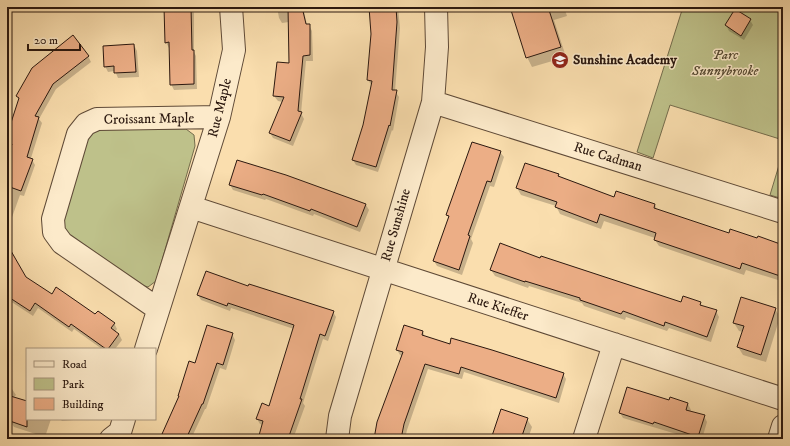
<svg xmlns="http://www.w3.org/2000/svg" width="790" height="446" viewBox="0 0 790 446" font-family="'IM FELL DW Pica',serif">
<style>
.green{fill:#bec18a;stroke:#746c4c}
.shadow{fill:#0003}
.building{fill:#ecae86;stroke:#2b180f}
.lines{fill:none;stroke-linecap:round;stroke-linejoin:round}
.minor-casing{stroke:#5f4a37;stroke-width:24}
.minor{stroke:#fceaca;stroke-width:22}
.labels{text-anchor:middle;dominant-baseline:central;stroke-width:3;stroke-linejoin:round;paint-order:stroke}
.park-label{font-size:14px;font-style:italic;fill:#574b34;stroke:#fceaca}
.poi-label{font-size:14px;font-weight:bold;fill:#2b180f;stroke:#fceaca;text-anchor:start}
.street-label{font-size:14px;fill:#2b180f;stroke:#fceaca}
</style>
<rect width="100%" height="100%" fill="#fadeae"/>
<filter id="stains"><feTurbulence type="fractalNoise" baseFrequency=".005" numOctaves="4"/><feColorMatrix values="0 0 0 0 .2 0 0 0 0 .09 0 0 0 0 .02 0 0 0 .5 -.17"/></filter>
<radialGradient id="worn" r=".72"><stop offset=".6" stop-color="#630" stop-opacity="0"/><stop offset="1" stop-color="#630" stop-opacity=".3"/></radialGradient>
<path class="green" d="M683 7H783V140L670 105 653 158 637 152Z
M103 129H186L194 135 195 146 156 281 148 287 138 284 70 239 63 228 62 215 84 140 92 133Z
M783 152V199L770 195Z"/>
<path class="shadow" d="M165 7H191L194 13V52L196 56 197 89 174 90 171 84 170 48H169L166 42Z
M277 7H303L307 25H309L312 31 313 61H306L301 113 304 119 293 146 273 138 270 133 283 102 278 101 274 96 290 64 289 22 282 23 279 18Z
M370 7H398L400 28 395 91 399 97 393 131 392 130 378 172 356 165 353 160 364 126 372 86 368 80 372 34Z
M511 7H564L567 16 554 20 566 57 532 67 527 57Z
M750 20 753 25 744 40 729 31 726 25Z
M134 45 137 51 139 77 118 78 115 71 108 72 105 66Z
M88 56 91 62 56 89 39 119 42 123 31 158 35 165 24 196 20 195 11 220 7 219V161L11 148H9L7 144V138L19 100 17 96Z
M500 152 504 157 494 187 490 186 471 239 473 243 462 275 437 266 434 261 449 218 447 215Z
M558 175 560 178 615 198 655 205 657 210 730 234 783 246V287L781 286 778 280 746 270 744 275 659 246 655 240V238L604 221 601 229 560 214 556 206 521 195 517 188Z
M230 185 366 205 369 210 360 232 314 214 313 216 266 199 265 200 233 190Z
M7 246 25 277 52 295 114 323 117 329 115 332 119 334 122 340 115 349H102L74 329 72 332 38 308 33 316 10 301 7 296Z
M541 259 682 303H700L703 307 716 311 719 317 711 342 669 328 667 331 626 317 625 320 584 306 582 303 529 286 528 288 495 276 491 270Z
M249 288 333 312 336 317 328 341 323 339 303 403 305 406 293 439H259L263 425 260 424 257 419 270 407 294 329 231 308 230 311 201 300 198 295Z
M775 309 780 317 766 362 743 355 738 347 743 332 739 331 734 323Z
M423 332 425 337 450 345 563 374 566 379 559 403 464 372 462 379 428 369 407 430 405 439H375L402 356 400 355 397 350Z
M232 334 235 340 226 370 220 368 206 409H205L191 439H166L163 433 195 364Z
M7 385 12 389 16 395 13 398 27 403V419H51L45 437 14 427 7 417Z
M671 399 688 404 691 410 690 412 704 416 707 422 702 439H693L623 418 620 413 670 402Z
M60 419H85L62 421Z
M527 419 532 427 528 439H492Z"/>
<path class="building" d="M164 7H191L192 50H194V84L170 85 169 42 165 43Z
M288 7H302L306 24H310V55L303 56 298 111 302 112 290 141 269 133 284 97 273 96 277 62 289 63Z
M369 7H396L397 22 392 90H397L390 126 389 125 376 167 352 160 363 125 372 81 367 80 371 34Z
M510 7H548L561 47 526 58Z
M735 9 751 19 741 36 725 25Z
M73 35 89 56 53 84 35 116 39 117 27 157 33 159 21 191 7 186V158L12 144 7 143V135L19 98 16 96 32 68Z
M134 44 136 72 114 73V66L104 67 103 46Z
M472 142 501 151 491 182 487 181 468 235 470 236 459 270 433 261 449 216 446 215Z
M237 160 286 175 366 204 357 227 311 209 310 211 263 194 262 195 229 185Z
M525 163 559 174 558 176 614 197 616 191 655 204 654 208 729 233 730 229 757 238 758 236 783 245V277L742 263 740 269 654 240 656 233 600 214 597 223 555 207 557 202 516 188Z
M500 243 540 258 541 256 681 302 683 296 701 302 700 305 717 310 707 337 665 322 664 326 623 311 621 314 580 300V298L525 281V282L490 270Z
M7 244 26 277 52 294 56 287 95 314 98 311 115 323 111 328 119 334 108 349H106L71 324 69 327 35 303 30 311 7 296Z
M206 271 248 286 249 284 334 311 325 336 320 334 300 399H302L288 439H258L263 421 256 419 262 403 269 406 294 325 228 303 227 306 197 295Z
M741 297 776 308 761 355 737 347 744 326 733 323Z
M207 325 233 333 223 365 217 363 203 404H202L186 439H174L162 434 179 396H178L189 361 195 363Z
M404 325 423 331 422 335 450 344 451 338 492 350 564 373 556 398 461 367 459 374 425 364 404 424 401 439H374L377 422 403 352 396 350Z
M627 387 669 400 670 397 688 403 686 410 705 415 698 437 654 422 653 424 619 413Z
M7 395 27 401V427L7 420Z
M501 409 528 418 521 439H491Z"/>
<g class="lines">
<g class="minor-casing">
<path id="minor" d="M433 102 783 212
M191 207 783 399
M158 309 62 243 54 232 53 219 78 134 86 124 97 119 219 117
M146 349 219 117 234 50 231 7
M111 439 120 432 124 419
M337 439 340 416 433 102 437 47 436 7
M584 439 614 344
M779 439 783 426"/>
</g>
<use href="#minor" class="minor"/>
</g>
<defs>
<g id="school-disc" transform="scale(0.9)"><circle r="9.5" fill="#8f2418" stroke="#fceaca"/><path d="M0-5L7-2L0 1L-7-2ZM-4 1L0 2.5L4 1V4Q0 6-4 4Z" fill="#fff"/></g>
</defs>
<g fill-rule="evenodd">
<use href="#school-disc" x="560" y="60"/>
</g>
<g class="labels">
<g class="park-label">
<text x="725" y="55">Parc<tspan x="725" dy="16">Sunnybrooke</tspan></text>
</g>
<g class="poi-label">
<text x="573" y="60">Sunshine Academy</text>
</g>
<g class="street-label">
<text transform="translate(220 108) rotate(-76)">Rue Maple</text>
<text transform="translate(149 119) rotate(-1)">Croissant Maple</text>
<text transform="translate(608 157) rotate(17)">Rue Cadman</text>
<text transform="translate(396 225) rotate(-74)">Rue Sunshine</text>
<text transform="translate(498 307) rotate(18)">Rue Kieffer</text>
</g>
</g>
<rect width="790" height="446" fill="none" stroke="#fadeae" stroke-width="24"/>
<rect x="8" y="8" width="774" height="430" fill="none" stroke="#2b180f" stroke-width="2"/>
<rect x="12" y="12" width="766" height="422" fill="none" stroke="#2b180f"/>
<rect x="26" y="348" width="130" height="72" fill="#fceaca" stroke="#a8967f"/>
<rect x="34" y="361" width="20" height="6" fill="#fceaca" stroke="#a8967f"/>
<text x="62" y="368" font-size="12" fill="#2b180f">Road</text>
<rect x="34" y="378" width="20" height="12" fill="#bec18a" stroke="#a8967f"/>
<text x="62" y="388" font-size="12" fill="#2b180f">Park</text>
<rect x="34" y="398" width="20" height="12" fill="#ecae86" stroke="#a8967f"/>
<text x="62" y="408" font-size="12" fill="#2b180f">Building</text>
<path d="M28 44v6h52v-6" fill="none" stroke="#2b180f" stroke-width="2"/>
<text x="34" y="44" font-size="12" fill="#2b180f" stroke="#fceaca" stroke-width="3" paint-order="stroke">20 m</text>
<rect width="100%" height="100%" filter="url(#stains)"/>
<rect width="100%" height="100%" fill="url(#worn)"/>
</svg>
